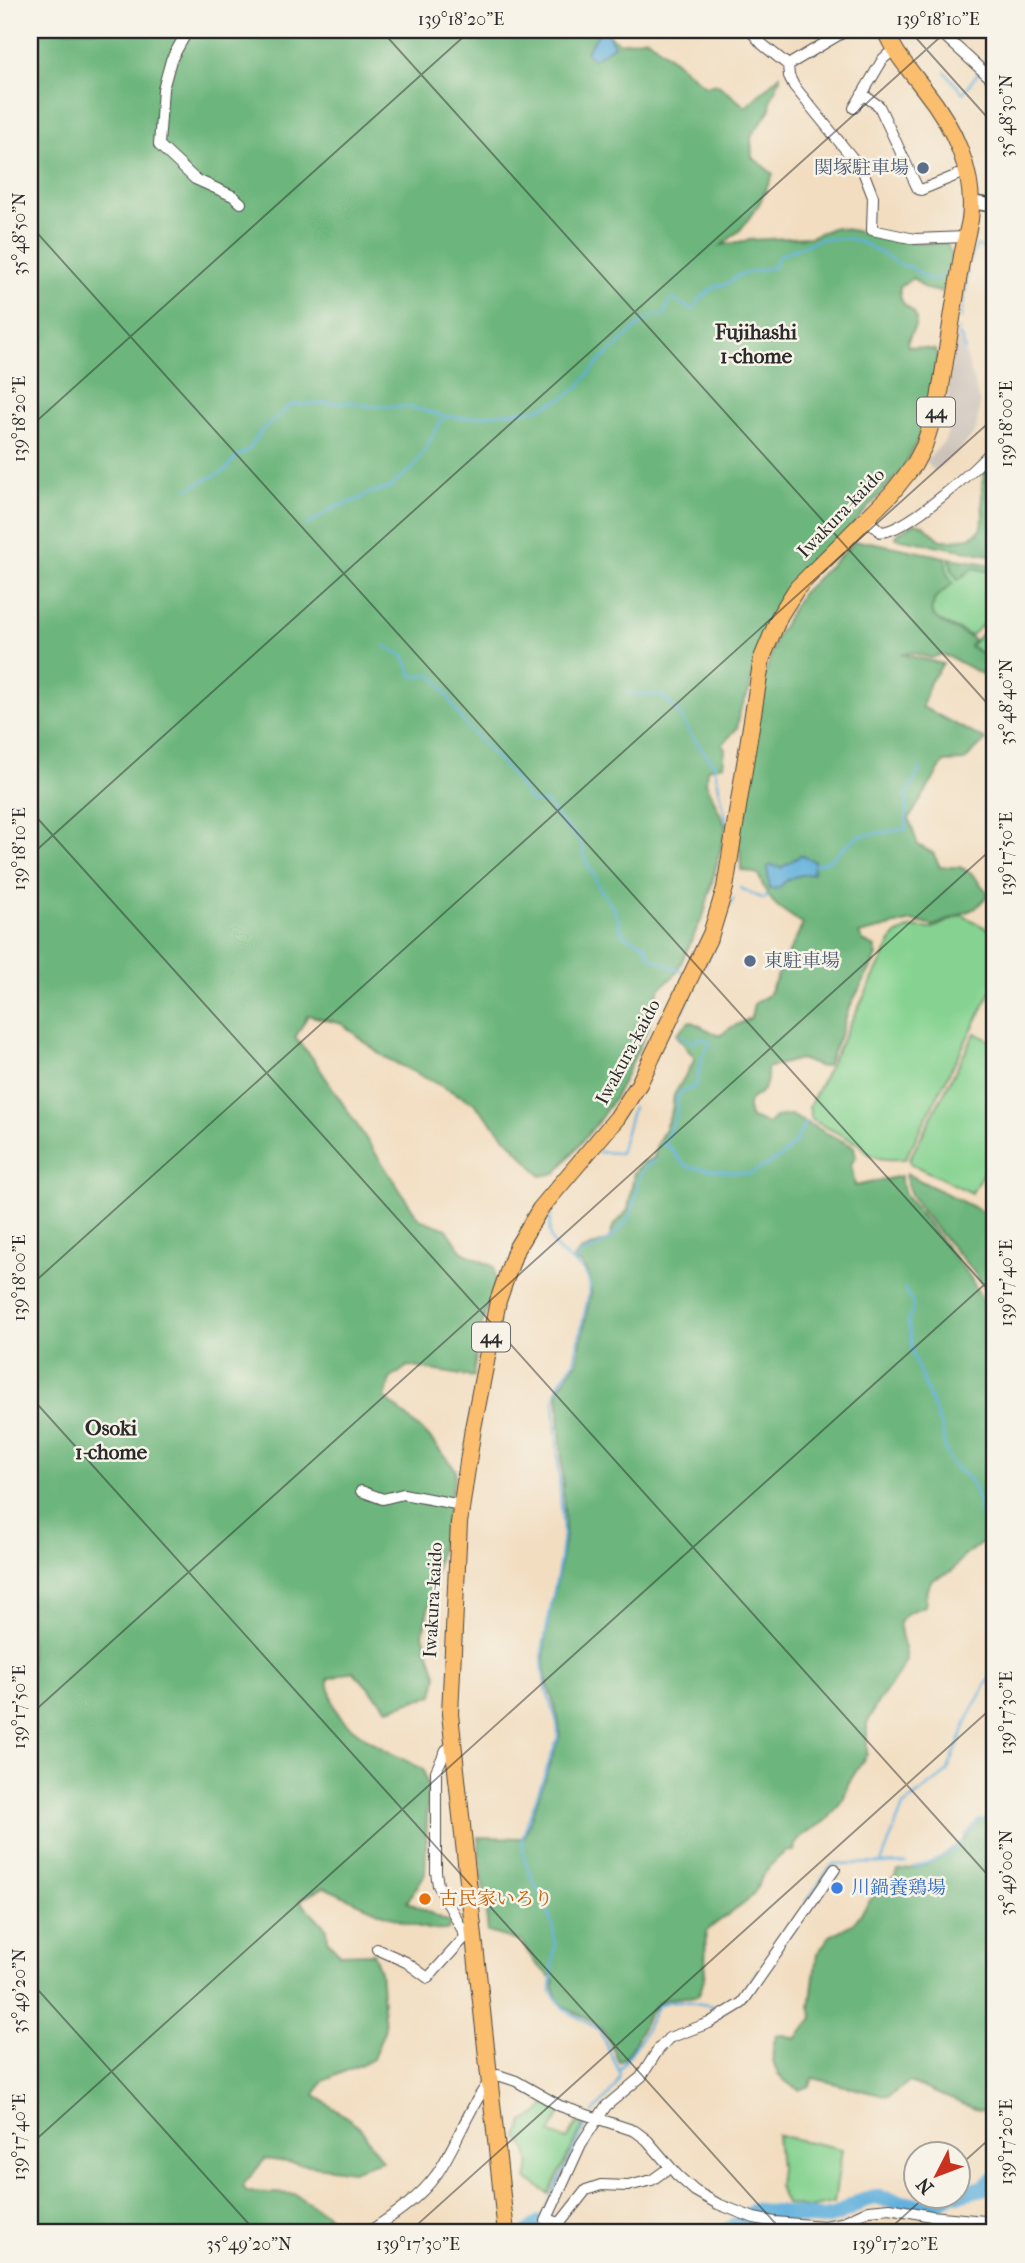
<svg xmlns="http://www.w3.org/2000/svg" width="1025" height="2263" viewBox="0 0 1025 2263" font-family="'IM FELL French Canon','Noto Serif JP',serif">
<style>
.industrial{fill:#ccc2b9}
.green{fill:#86d391;stroke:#587f5e;stroke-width:2}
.forest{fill:#6cb57b;stroke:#4c7053;stroke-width:2}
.water{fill:#62b0dc;stroke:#466e84;stroke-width:2}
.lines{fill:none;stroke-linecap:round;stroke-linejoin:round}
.stream{stroke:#62b0dc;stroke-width:2.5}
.river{stroke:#62b0dc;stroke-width:16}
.minor-casing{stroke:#494641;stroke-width:12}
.tertiary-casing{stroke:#494641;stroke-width:15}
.primary-casing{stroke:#494641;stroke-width:18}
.minor{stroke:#fff;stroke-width:10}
.tertiary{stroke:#fff;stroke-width:12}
.primary{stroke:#fbbe6e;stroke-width:16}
.ticks{fill:none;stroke:#2b2b2b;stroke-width:2;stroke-opacity:0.45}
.service-dot{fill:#5c6f8a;stroke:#f7f3e8;stroke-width:2.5}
.shop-dot{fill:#3f7fe0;stroke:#f7f3e8;stroke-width:2.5}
.food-dot{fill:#e8710a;stroke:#f7f3e8;stroke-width:2.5}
.labels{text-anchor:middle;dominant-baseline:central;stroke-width:5;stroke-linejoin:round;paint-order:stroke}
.shield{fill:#f7f3e8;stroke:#686764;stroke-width:2}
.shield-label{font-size:18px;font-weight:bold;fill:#2b2b2b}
.service-label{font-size:19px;fill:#4e5e75;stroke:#f7f3e8;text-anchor:end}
.street-label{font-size:19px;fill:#2b2b2b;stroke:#f7f3e8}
.shop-label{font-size:19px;fill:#366cbe;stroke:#f7f3e8;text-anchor:start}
.food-label{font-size:19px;fill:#c56008;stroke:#f7f3e8;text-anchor:start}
.neighbourhood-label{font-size:21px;font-weight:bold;fill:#2b2b2b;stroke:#f7f3e8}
.neatline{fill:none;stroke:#2b2b2b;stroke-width:2.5}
.ticks-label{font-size:18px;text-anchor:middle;fill:#2b2b2b}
</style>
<rect width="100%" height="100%" fill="#f7f3e8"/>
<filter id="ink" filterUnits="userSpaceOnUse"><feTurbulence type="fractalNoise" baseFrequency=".0143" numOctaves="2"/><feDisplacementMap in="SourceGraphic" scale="14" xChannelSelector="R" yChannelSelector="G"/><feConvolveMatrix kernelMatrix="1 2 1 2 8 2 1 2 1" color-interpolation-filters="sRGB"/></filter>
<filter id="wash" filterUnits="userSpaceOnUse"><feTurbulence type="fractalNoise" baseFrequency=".00686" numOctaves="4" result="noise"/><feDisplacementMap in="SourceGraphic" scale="28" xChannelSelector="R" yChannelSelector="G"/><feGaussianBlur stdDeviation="1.57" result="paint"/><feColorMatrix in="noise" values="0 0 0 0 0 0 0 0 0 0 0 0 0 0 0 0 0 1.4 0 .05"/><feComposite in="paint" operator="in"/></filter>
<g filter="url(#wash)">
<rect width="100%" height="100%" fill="#f2ddc0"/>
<path class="industrial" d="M955 336 961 338 980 404 976 431 960 450 934 471 926 461 945 441 949 426 948 383Z"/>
<path class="green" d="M945 557 950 558 952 570 977 568 995 573V614L970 636C957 626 939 626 931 612L935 598 953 583 946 574Z
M995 620V662L970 646Z
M962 915 995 933V984L905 1159C888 1160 870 1161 859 1144L812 1120 809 1107 894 936 912 927 931 929Z
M975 1033 995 1043V1167L988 1163 972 1193 911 1164 909 1160Z
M547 2103 562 2110 550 2133 567 2140 577 2123 584 2124 549 2194 527 2179C532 2163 530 2150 518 2138L523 2122 539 2113Z
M777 2135 842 2149 834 2203 808 2208 786 2204 778 2186 780 2168Z"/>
<path class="forest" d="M30 30H609L607 33 619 43 647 38 705 86 717 84 746 107 780 75V79L771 99 770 110 751 136 752 157 773 174 759 204 741 229 722 245 749 240 810 237 835 227 915 243H946C958 260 951 275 941 292L926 289 913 278 900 286C898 312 915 305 916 319 917 329 907 336 907 346L935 350 938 358 927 413 919 438 902 470 771 616 758 650 749 691 740 711 737 728 723 744 725 750 723 765 707 769 706 782 726 827 704 914 676 974 659 989 651 1012 649 1027 615 1097 597 1123 556 1173 541 1176 473 1102 384 1057 342 1024 308 1015 295 1038 312 1057 419 1219 447 1229 462 1252 494 1267 495 1283 479 1334 473 1377 408 1366 390 1379 385 1398 428 1436 456 1470 423 1634 437 1677 433 1695 388 1709 353 1671 328 1679C330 1692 333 1710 343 1720 363 1740 398 1757 423 1769L428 1787 425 1874 407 1902 449 1922V1929C426 1938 349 1898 324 1887L300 1900 327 1929 328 1941 340 1954 373 1953 380 1971 385 2028 373 2059 323 2081 315 2095 359 2126 382 2161 352 2171 265 2159 242 2186 246 2192 294 2194 328 2215 330 2233H30Z
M995 455V556L896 538 897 534 915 523 923 525 941 540C1017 542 959 496 995 455Z
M854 542H870L945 557 947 574 953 583 935 598 931 612C940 626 960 629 974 640L970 646 995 662V681L950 657 940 655 931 658 914 653 901 654 943 664 930 682 922 707 986 740 964 761 944 762 909 819 918 845 933 853 940 867H960L971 873 989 894 976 908 934 926 912 921 859 934 863 941 875 947 877 956 848 1010 842 1031 827 1065 821 1067 800 1059 770 1067 767 1069C767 1075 768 1081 765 1086 758 1102 741 1094 751 1118L768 1124 775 1117 791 1115 854 1147 856 1157 851 1164 855 1186 901 1176V1182L906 1196 970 1277 984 1303 995 1353V1534L964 1556 952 1571 932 1580 927 1589 925 1606 909 1612 899 1622 906 1660 897 1676 876 1705 867 1724V1754L848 1784 844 1798 828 1819 802 1836 795 1845 794 1851H786C779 1857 771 1864 766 1871 759 1880 758 1890 749 1899 736 1912 719 1918 706 1932 704 1955 709 1974 698 1996 687 1997 675 1997 664 2000 642 2007 641 2049 619 2062 613 2051 609 2036 600 2028 583 2011 549 2010 554 1980L536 1964 521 1942 488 1932 478 1837 524 1838 560 1735C560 1709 544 1687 544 1661 544 1620 562 1573 565 1531L558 1389 577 1362 591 1292 589 1275 581 1264 573 1260 580 1251 609 1240 613 1227 628 1210 634 1173 642 1163 654 1158 657 1143 663 1133 672 1110 674 1095 695 1059 676 1034 690 1021 720 1036 730 1028 751 1018 754 1004 768 995 803 924C776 906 770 905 758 874L741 870 740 849 736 844 763 682 776 638 801 594Z
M950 558 995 565V573L973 568 958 580 952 570Z
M907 1174 995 1218V1328C992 1314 990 1298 983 1285 970 1261 899 1200 907 1174Z
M995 1817V2113L975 2109 909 2082 888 2097 813 2078 810 2086 800 2090C776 2079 767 2063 776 2036L784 2035 796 2039 813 2018 810 2007 817 1954 830 1936 854 1923 877 1891 896 1876 898 1871 926 1865 940 1858 961 1842 979 1820Z"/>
<path class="water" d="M601 30H606L614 46 593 59 586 52Z
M801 855 814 861 813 873C801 876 788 875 779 888L770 889 767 868 771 865 781 868Z"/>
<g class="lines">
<path class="stream" d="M624 31 628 30
M945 72 963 93 978 73
M970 262 977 245 995 255
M961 318 968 271
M959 330 958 335 962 338 965 350
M995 405V404
M187 489 226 470 236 457 249 450 261 431 291 405 352 402 369 406 409 407 444 416 462 418 537 409 562 399 577 388 600 361 643 322 653 316 664 315 669 301 676 300 688 308 694 309 698 301 714 287 727 284 741 274 774 267 779 255 821 239 848 238 867 245 901 265 911 267 927 279H937L953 271
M307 525 333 508 362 498 367 494 392 487 395 482 414 468 444 416
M385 646 404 656 412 675 418 677 425 674H431L440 684 464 723 510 773 531 802H546L562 823 580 840 589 869 594 873 597 884 615 911 623 935 646 945 648 953 651 957 684 973
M626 693 663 696 679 713 690 734 714 764 727 824
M814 865 829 860 858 836 906 829 907 793 921 768
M740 888 764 899 768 895
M725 915 734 898
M705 964 713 947
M683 1011 694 988
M664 1144C674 1148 678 1161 688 1167L750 1174 781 1157 795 1143 805 1123
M663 1146 677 1112 678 1094 696 1086 702 1057 711 1043 700 1037 694 1043 680 1036
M598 1152 620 1153 633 1107
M555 1203C551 1209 550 1216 550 1224 546 1261 588 1258 590 1287L574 1362 559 1383 554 1402 563 1533 560 1560 542 1652C542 1666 543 1679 547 1692 551 1708 559 1721 558 1737L523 1835C518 1868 544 1891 552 1922 558 1946 551 1968 551 1992L566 2010 599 2030 620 2073C617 2091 603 2099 593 2114
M574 1262C580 1251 590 1252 600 1245 609 1240 619 1231 625 1223 643 1201 627 1177 655 1160
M905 1288 913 1305 912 1312 908 1320 913 1355 941 1427 946 1452 951 1463 971 1481 976 1493 990 1547
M993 1550 995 1552
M965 1835 979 1820 995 1817
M879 1864 906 1863
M914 1867C934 1863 946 1856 961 1842
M805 1904 828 1870 834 1864 881 1863 903 1806 947 1772 972 1709 990 1678 991 1661 995 1653
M619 2070 641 2039 657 2006C682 1992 715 2013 732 2004 744 1997 751 1980 759 1970
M539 2223 589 2119"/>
<path class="river" d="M958 2194 983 2188 995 2179
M528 2233 539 2223 562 2233
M636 2233 649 2230 662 2233
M726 2233 754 2211 823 2218 837 2215 863 2200 875 2197 927 2208 949 2196"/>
</g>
</g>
<g filter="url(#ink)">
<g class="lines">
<g class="minor-casing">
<path id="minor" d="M188 30 171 60 163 89 159 145 195 179 233 196 241 203
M750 30 762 44 788 65 789 76 794 86 863 171 873 197 872 230 915 239 966 237
M938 30 995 82
M788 65 847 30
M862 94 879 106 918 189 921 190 967 171
M854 108 883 59 894 49
M867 519 881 532C907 531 978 468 995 447
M361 1491 383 1499 403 1494 461 1505
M453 1745 446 1750 436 1771V1872L438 1885 464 1933 475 1938
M377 1949 406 1962 428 1978 467 1935
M547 2219 560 2223 586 2190 601 2185 628 2186 652 2180 670 2167
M546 2221 581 2144 606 2106 641 2077 658 2050 669 2038 709 2023 742 2003 835 1869
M367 2233C392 2216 418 2200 436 2175 454 2152 477 2086 498 2075L516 2081 560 2106 635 2131 647 2140 677 2175 695 2191 718 2204 754 2218 774 2222 824 2226 841 2223 869 2210 890 2208 931 2216 995 2222"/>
</g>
<g class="tertiary-casing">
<path id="tertiary" d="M971 202 995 206"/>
</g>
<g class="primary-casing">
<path id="primary" d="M506 2233 450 1714 459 1523 473 1428 498 1301 516 1249 540 1209 617 1118 639 1084 711 934 725 888 762 658 780 615 797 588 891 494 914 465 924 446 939 399 962 256 970 220C976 173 953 125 924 89 909 69 894 53 885 30"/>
</g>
<use href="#minor" class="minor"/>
<use href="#tertiary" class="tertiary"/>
<use href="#primary" class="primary"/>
</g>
</g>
<path class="ticks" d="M381 30 995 712M909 30 995 126M30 225 995 1297M30 427 471 30M30 810 995 1883M30 856 948 30M30 1286 995 417M30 1396 784 2233M30 1715 995 846M30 1981 257 2233M30 2145 995 1275M958 2167 995 2134M408 2233 995 1705M885 2233 926 2196"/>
<g class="service-dot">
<circle cx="923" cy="168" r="7"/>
<circle cx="750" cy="961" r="7"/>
</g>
<circle class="shop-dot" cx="837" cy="1888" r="7"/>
<circle class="food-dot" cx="425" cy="1899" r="7"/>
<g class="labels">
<g class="shield">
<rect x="917" y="397.5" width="38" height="29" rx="5"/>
<rect x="472" y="1322.5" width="38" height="29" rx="5"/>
</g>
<g class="shield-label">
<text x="936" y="412">44</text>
<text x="491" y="1337">44</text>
</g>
<g class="service-label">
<text x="909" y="168">関塚駐車場</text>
<text x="764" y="961" text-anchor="start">東駐車場</text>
</g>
<g class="street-label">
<text transform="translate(841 513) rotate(-46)">Iwakura-kaido</text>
<text transform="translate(628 1052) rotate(-62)">Iwakura-kaido</text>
<text transform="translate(433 1600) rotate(-87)">Iwakura-kaido</text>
</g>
<g class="shop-label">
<text x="851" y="1888">川鍋養鶏場</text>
</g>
<g class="food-label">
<text x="439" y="1899">古民家いろり</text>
</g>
<g class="neighbourhood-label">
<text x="756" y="332">Fujihashi<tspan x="756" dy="24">1-chome</tspan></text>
<text x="111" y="1428">Osoki<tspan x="111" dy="24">1-chome</tspan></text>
</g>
</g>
<rect width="1025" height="2263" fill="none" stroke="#f7f3e8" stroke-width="77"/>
<g transform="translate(937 2175) rotate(228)"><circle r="33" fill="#f7f3e8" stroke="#a5a39c" stroke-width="2"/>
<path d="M0-5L12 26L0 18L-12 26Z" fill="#c8321e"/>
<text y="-10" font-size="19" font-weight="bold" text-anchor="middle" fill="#2b2b2b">N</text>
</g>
<rect x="38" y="38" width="948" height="2186" class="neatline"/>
<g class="ticks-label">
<text x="461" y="25">139°18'20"E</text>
<text x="938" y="25">139°18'10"E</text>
<text transform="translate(1006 116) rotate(-90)" y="6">35°48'30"N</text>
<text transform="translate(19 234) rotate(-90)" y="6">35°48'50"N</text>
<text transform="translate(19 419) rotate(-90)" y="6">139°18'20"E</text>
<text transform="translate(1006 424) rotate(-90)" y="6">139°18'00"E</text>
<text transform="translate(1006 702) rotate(-90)" y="6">35°48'40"N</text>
<text transform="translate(19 849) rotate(-90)" y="6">139°18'10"E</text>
<text transform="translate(1006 854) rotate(-90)" y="6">139°17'50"E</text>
<text transform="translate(19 1278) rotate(-90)" y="6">139°18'00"E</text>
<text transform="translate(1006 1283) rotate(-90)" y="6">139°17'40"E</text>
<text transform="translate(19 1707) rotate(-90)" y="6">139°17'50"E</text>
<text transform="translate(1006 1713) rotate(-90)" y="6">139°17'30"E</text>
<text transform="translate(1006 1873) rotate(-90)" y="6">35°49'00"N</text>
<text transform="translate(19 1991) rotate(-90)" y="6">35°49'20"N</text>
<text transform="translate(19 2137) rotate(-90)" y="6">139°17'40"E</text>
<text transform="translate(1006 2142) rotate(-90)" y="6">139°17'20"E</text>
<text x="249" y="2250">35°49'20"N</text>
<text x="418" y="2250">139°17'30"E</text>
<text x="895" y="2250">139°17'20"E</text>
</g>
</svg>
